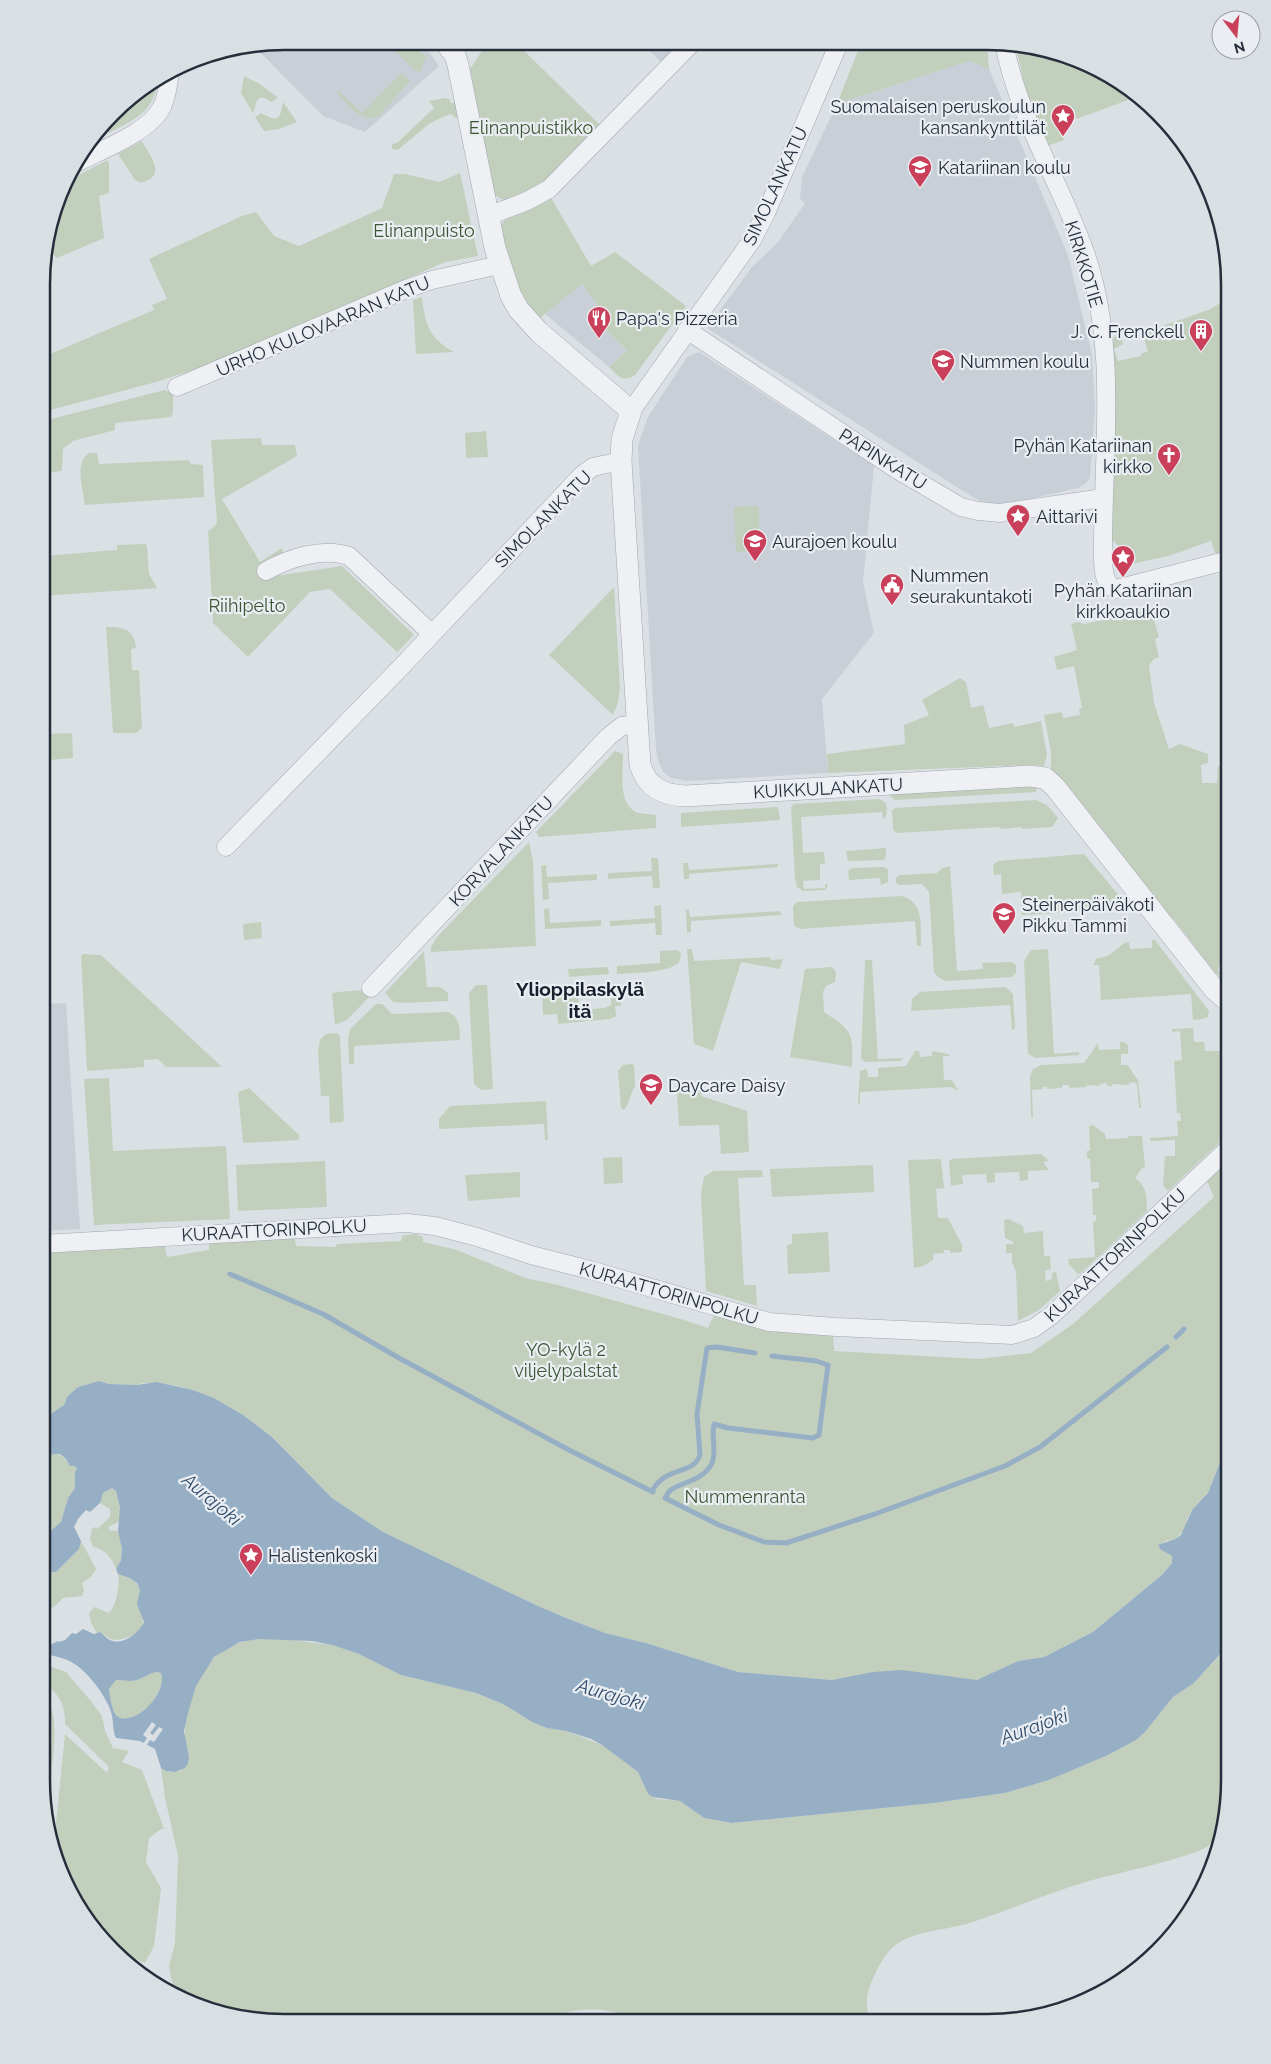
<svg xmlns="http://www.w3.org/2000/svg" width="1271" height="2064" viewBox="0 0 1271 2064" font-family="Raleway,sans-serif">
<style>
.built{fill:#c9cfd7}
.green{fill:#c2cfbd}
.water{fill:#96afc5;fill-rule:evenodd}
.pier{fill:#dbe0e5}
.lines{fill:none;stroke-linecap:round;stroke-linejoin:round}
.stream{stroke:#96afc5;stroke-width:5}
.minor-casing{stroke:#a1a7af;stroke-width:19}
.tertiary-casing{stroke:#a1a7af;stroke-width:22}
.minor{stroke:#eef0f4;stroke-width:18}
.tertiary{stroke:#eef0f4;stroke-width:21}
.labels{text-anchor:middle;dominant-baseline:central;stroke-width:4.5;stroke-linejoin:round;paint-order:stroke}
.poi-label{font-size:18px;fill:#262e3b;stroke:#eaeef3;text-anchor:start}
.park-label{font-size:18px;fill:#3b5633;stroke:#eaeef3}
.street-label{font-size:18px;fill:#262e3b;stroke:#eaeef3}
.neighbourhood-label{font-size:19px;font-weight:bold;fill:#181f2c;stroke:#eaeef3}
.water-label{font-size:19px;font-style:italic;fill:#314e6e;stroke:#eaeef3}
.rim{fill:none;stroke:#262e3b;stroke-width:2.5}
</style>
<rect width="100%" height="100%" fill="#dbe0e5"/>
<path class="built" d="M284 41 411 42 420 45 430 53 439 66 365 132 323 116 255 47Z
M640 42H681L662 63Z
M969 61 989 69 1068 255 1092 355 1095 409 1090 478 1085 484 1078 488 1013 503 998 505 983 503 963 491 707 328 752 267 779 241 805 203 800 199 802 177 837 104Z
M582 284 602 311 595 318 627 350 609 367 545 314Z
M699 352 874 466 863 582 874 633 822 699 828 773 688 781 671 778 664 773 659 763 656 750 638 446 648 417 687 357Z
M66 1003 80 1229 42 1231V1004Z"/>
<path class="green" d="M394 42 408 44 426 56 422 68 418 73 390 46Z
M488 42H515L600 125 547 183 509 200 501 199 495 195 470 69Z
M861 43H987L989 69 969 61 837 104Z
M1015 43 1080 60 1139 96 1060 125 1064 140 1047 146 1025 87Z
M402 72 410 81 378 117C360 123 347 103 336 92L338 90 362 113Z
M244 76 260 84 278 98 271 102C254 91 258 103 253 113L241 93Z
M158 81C153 113 135 119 109 133L105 126 112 117 126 110 123 103 124 102Z
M445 98 449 99 451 103 455 102 459 118H456L450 114 430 123 399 149 394 150 392 148V144L397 143 434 108 429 101Z
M283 102 297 122 279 129 264 131 255 117 261 113C279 123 280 119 283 102Z
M142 141C149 155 166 173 146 181 142 183 139 183 135 180L118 154Z
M107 160 109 163V193L99 196 104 238 57 258 45 248 64 183Z
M460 173 478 256 445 262 221 361 156 382 43 412V357L154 310 152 305 167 299 149 259 242 216 256 212 274 236 299 246 382 208 394 174H405L439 182Z
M550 196 591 266 615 252 686 306 635 375C621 383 619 376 609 367L627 350 594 318 602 311 582 284 539 319C521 296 508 271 504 242 503 236 501 229 502 223L508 217Z
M1230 290V543L1223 546 1224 556 1215 553 1211 541 1168 556 1127 565 1125 553 1127 549 1123 546 1120 549 1114 541H1109L1111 342 1113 338 1120 334 1123 344 1114 349 1118 361 1141 356V354L1148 351 1144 339 1142 340V333L1211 309 1220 303Z
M422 297C425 325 429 338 454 352L416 354 413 300Z
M165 390 173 394V412L171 417 115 423V430L73 441 63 449 62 471 43 473V421Z
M486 431 488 457 466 458 465 433Z
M261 438 262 445H295L297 456 222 499 260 562 282 548 283 553 267 563 269 577 342 566 414 635 397 652 330 589 310 592 248 657 213 623 208 531 213 528 217 523 211 440Z
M89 453H97L99 464 189 460 191 464 203 465 204 497 85 505C83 490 74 462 89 453Z
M758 506 761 551 736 552 734 507Z
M145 544 147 546 149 574 157 588 43 596V556L117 550V545Z
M614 587 620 687 618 703 613 715 549 655Z
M1151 610 1159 637 1155 639 1159 658H1155L1149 665 1154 703 1169 749 1180 744 1208 754V763L1201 765 1202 783H1217L1218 766H1224L1221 756 1222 750 1225 749 1230 752V930L1218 971 1229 979V985L1212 969 1173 918 1170 920 1061 778 1051 770V752L1044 715 1062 712 1063 718 1080 715 1079 709 1082 708 1074 666 1057 670 1054 657 1077 650 1071 624 1077 622 1084 624Z
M106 627C124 627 134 629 136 648L131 649 132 670H139L142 728 136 733H113Z
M960 678 966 682 971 708 983 705 989 728 1013 723 1014 727 1041 721 1047 755 1044 766 1033 765 828 773 827 754 905 744 904 725 929 715 922 700Z
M72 733 73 758 50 760 49 734Z
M615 751 623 754C623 772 617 806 639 813 644 814 651 814 656 815V828L539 837 536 832Z
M1022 786 1037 788 1036 792 895 800 887 793Z
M879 799 886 803C887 809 888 815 883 819L882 812 801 817 803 853 824 852 825 864H820V880L803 881 804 889 825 888V884H827L828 886 825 890 803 891 797 887 795 879 791 807 794 804Z
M1036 800 1047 805 1058 818 1052 827 1022 829 1021 827 1001 829 1000 827 896 833 893 829 892 810 895 808Z
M778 807 780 820 681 827V813Z
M529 842 533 861 536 946 431 952V947L437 937Z
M886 848V856L884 860 848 861 846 851Z
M1084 854 1127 905V909L1022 915 1021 892 1002 894 1001 874 994 875 993 865 998 861Z
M651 858H658L660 888H653L652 876 608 879V873L652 871Z
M683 863H688L689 870 778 864V867L689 874V879H684Z
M546 865 547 877 597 874V880L548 883 549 899 543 900 541 866Z
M950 866 957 971 983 969 982 963 1012 962 1016 965V973L1012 977 946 981 938 977 934 972 929 892 922 884 900 885 896 883V878L899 875 937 873 941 869Z
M883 867 888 869V882L881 885 880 878 849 880 848 871 852 868Z
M902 896C925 903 920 926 921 946H917L915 921 800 929 794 926 793 906 797 902Z
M661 905 662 935H656L655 923 610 926V921L655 918 654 906Z
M549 908 550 923 601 920V926L545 929 544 909Z
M689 909 690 917 780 911 781 915 691 921V932L687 933 686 910Z
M261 922 262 938 244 940 243 924Z
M1152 940H1155L1209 1011 1208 1017 1203 1019 1193 1020 1191 994 1101 1000 1099 965H1093L1097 958C1116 957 1118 943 1129 942L1130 949 1152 948Z
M687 949H692L694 961 770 957 771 960 783 959 780 969 741 962 713 1051 694 1044Z
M1048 949 1054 1054 1079 1052V1055L1036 1058 1028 1054 1024 961 1031 950Z
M678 950 681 954C680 958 680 962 677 964 666 973 632 973 617 974V966L660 963V951Z
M424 951 427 987H440L448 993V1001L405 1003 393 1002 385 993Z
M83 954 101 955 222 1067H166L158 1059 144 1060V1067L87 1071 81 956Z
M865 960H872L878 1059 903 1058 900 1061 865 1062 861 1058Z
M608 967 609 974 569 977 568 969Z
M832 967 836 972 835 982 826 986 823 992 824 1012C853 1031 853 1033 852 1067L790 1057 805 969Z
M476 985H487L493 1089 481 1090 474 1084 469 993Z
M1006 987 1013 994 1015 1028 1013 1030H1012L1010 1005 911 1011 912 999 920 992Z
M578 988 579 1010 605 1008 611 1005 612 989H621V1006H615L616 1016 610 1019 558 1024 557 1014 543 1015 542 990Z
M368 990 370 996 347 1020 335 1025 332 994 337 992Z
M376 1004H382L392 1014 448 1012C461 1018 459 1027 460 1040L354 1046V1064H349L348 1039 350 1029Z
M1193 1028 1194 1042H1204L1205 1051H1229V1128L1220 1142 1168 1191 1163 1185 1165 1156H1175V1140L1150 1141V1138L1178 1136 1177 1121H1181L1180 1113H1177L1174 1061 1182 1060 1180 1031 1172 1032V1029Z
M338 1033 340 1037 344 1120 342 1122 330 1123 329 1096H321L318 1051 320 1040 326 1034Z
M1120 1042H1124L1128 1045V1054H1121V1065H1128L1130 1069 1138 1080 1141 1108H1139L1137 1085 1135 1082 1129 1083V1085L1112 1084V1086H1107V1083L1100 1084V1086L1087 1085 1086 1087 1069 1088V1085H1062V1088L1047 1089V1087H1043V1089L1032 1090 1033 1118 1031 1116 1030 1077 1033 1069 1041 1065 1084 1063 1098 1043 1099 1050 1120 1049Z
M915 1051H919L920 1057 932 1056V1051L948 1054 950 1056H943L944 1080H952L958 1091 951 1087 860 1092V1104H858L860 1071 867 1069 868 1077H878V1068L906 1066Z
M632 1064 634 1066 635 1087C629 1095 629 1105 624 1110L621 1108 618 1071 623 1065Z
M109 1078 113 1151 226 1146 230 1219 94 1225 84 1079Z
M249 1088 300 1136 298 1140 243 1143 238 1092Z
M703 1089 701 1096 747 1111 749 1152 721 1154 719 1125 679 1126 677 1091Z
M546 1101 548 1140H545L544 1124 439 1129V1119L450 1106Z
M1093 1125 1105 1134 1106 1139 1128 1138V1136H1142L1145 1167 1142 1168 1135 1178C1147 1186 1147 1197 1147 1211L1081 1273 1078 1274 1069 1264 1068 1259 1095 1257 1093 1222 1096 1221V1215H1093L1092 1189 1099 1188V1182H1091L1090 1159 1087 1158V1151H1090L1089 1126Z
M1041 1154 1049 1161 1043 1162 1049 1170 1028 1171V1180L1020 1181 1019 1172 995 1173V1182L987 1183 986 1174 964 1175 962 1176 963 1184 951 1186 949 1161 952 1159Z
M622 1157 623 1183 604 1184 603 1158Z
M1229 1158V1447L1219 1465 1208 1493 1192 1510 1187 1519 1185 1529 1175 1539 1165 1541 1158 1547 1172 1556V1563L1163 1574 1093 1632 1044 1657 1018 1661 987 1677 977 1680 852 1677 832 1680 738 1672 646 1643 604 1633 538 1606 383 1532 332 1498 272 1437 243 1415 214 1398 193 1390 173 1385 143 1383 137 1385 109 1384 99 1381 78 1387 67 1397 64 1405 42 1420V1250L164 1243 167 1257 209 1250V1241L294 1236 296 1246 335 1247 337 1244 401 1241 403 1235 416 1234 423 1237V1242L457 1250 525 1278 558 1285 681 1319 708 1328 715 1313 833 1333 834 1351 979 1359 1031 1353 1073 1324 1214 1197 1206 1179Z
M941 1159 944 1188 936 1189 938 1218H948L962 1245V1252L950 1253V1250H944V1253L933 1254V1260L923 1266 914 1268 908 1160Z
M325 1161 327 1207 238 1211 236 1165Z
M873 1165 874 1192 772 1197 770 1169Z
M762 1170 763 1177 738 1178 744 1285H756L757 1306 706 1291 701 1195 704 1177 713 1171Z
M520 1172V1197L468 1201 465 1175Z
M1008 1219 1023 1226 1024 1233 1043 1231 1044 1256H1050L1051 1269 1045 1271 1046 1281 1052 1279V1273L1056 1272 1060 1291 1039 1310 1018 1321 1016 1272 1012 1262V1253H1006V1244H1013L1014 1242 1005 1238 1004 1220Z
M828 1232 830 1272 788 1274 787 1245 792 1244V1234Z
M42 1452 43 1454C56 1452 63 1454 70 1466H75L77 1469 75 1472V1488L68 1498 61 1522 43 1540Z
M112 1488 116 1491 120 1508V1521L109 1527V1530L118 1531C122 1544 125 1557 116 1569 112 1558 105 1549 93 1547L90 1539 92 1529 95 1527 97 1529 110 1517V1509L100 1503C101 1495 104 1490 112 1488Z
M81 1541 96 1569 92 1576 82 1583 84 1591 82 1596 63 1598 54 1607 41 1615 42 1568 47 1567 56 1572 79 1549Z
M118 1574C129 1576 136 1580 140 1590 135 1608 155 1629 129 1637 113 1642 113 1641 100 1632L97 1633 91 1623 89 1613 94 1607 109 1613C117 1605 120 1585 118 1574Z
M276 1638 332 1645 359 1654 401 1675 476 1693 503 1704 532 1722 547 1728 566 1731 602 1745 638 1772 648 1794 657 1799 680 1801 704 1818 732 1823 934 1803 1005 1793 1049 1780 1108 1755 1136 1740 1145 1732 1173 1697 1194 1683 1229 1644V1796L1219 1840 1199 1851C1163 1864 1126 1871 1089 1881 1048 1893 1010 1910 970 1923 947 1930 918 1930 897 1944 883 1953 866 1987 867 2004 867 2010 869 2016 870 2022H640C608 2005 573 2006 541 2022L253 2021 208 2009 174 1987 171 1979 169 1966 175 1943 178 1856 165 1798 161 1768 170 1772 180 1771 189 1757C187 1748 184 1738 185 1730 186 1704 201 1663 224 1650 240 1640 258 1639 276 1638Z
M41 1663 66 1672 90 1700 102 1716 105 1731 113 1748 129 1751 122 1762 142 1770 164 1829H161L149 1838 146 1862 161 1888 154 1946 145 1963 112 1949 91 1927 60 1873 54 1843 65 1734 107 1773 109 1767 65 1724C66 1706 58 1690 41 1683Z
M157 1672 161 1673C169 1696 126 1735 114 1712 111 1705 110 1696 109 1689L116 1680C123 1680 130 1682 137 1680 144 1678 149 1673 157 1672Z
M41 1695C45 1699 49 1702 51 1708 60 1729 49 1782 47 1806L41 1780Z"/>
<path class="water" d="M99 1381 109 1384 137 1385 156 1382 193 1390 214 1398 243 1415 272 1437 332 1498 383 1532 538 1606 569 1619 605 1633 646 1643 738 1672 832 1680 873 1672 902 1670 977 1680 1018 1661 1044 1657 1093 1632 1163 1574 1172 1563V1556L1160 1549 1158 1545 1175 1539 1181 1535 1192 1510 1208 1493 1219 1465 1229 1447V1644L1194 1683 1173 1697 1145 1732 1136 1740 1108 1755 1049 1780 1005 1793 934 1803 732 1823 704 1818 680 1801 653 1797 648 1794 638 1772 602 1745 591 1739 566 1731 547 1728 532 1722 503 1704 476 1693 401 1675 359 1654 332 1645 312 1641 259 1639 240 1642 214 1657 196 1686 188 1713 184 1731 189 1757 188 1763 185 1768 175 1772 166 1771 161 1768 155 1749 140 1741 116 1738C112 1730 114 1721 111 1712 108 1702 102 1694 96 1685 79 1664 69 1657 41 1654V1643L52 1644 58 1641 59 1642 65 1640 72 1633 76 1634 83 1629 94 1634 100 1632C103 1634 106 1638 110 1640 123 1646 139 1633 144 1622L137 1604 140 1590 137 1583 130 1578 118 1574 116 1569 121 1560 122 1549 118 1531 120 1508 116 1491 112 1488 103 1493 100 1503 90 1512 86 1510 78 1519 74 1527 81 1541 79 1549 56 1572H52L47 1567 42 1568V1539L61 1522 68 1498 75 1488V1472L77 1469 75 1466H70C60 1447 57 1457 43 1454L42 1420 64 1405 67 1397 78 1387ZM157 1672 161 1673C169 1696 126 1734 114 1712 111 1705 110 1696 109 1689L116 1680C123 1680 130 1682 137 1680 144 1678 149 1673 157 1672Z"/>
<path class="pier" d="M152 1722 156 1725 150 1733 153 1735 159 1727 163 1729 154 1742 150 1740 146 1746 143 1744 147 1738 143 1735Z"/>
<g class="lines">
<path class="stream" d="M230 1274 323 1314 399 1358 569 1450 653 1492
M1176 1337 1184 1329
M652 1491C666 1465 693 1476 700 1455L697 1414 707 1348 717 1347 755 1353
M665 1498 719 1525 764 1542 786 1543 875 1514 1005 1466 1040 1447 1167 1347
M666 1498C669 1481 701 1486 712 1463 717 1452 711 1436 714 1424L728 1428 813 1438 819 1435 828 1365 816 1361 772 1356"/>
<g class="minor-casing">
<path id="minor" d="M1004 43C1018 117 1060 182 1085 252 1118 346 1103 450 1103 547 1103 560 1101 585 1116 589L1225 561
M78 162C101 150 150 132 162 107 167 97 168 85 170 73
M488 216 527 201 549 189 693 42
M687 330 896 469 961 507 978 511 1000 513 1103 498
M177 387 406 289 432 280 499 265
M631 411 752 240 766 213 839 43
M266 571C289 558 323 547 349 556L432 634
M226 847 403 665 582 475 593 467 621 461
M371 988 608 737 622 726 637 724
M42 1244 407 1223 435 1226 477 1237 531 1255 590 1270 769 1322 836 1327 1012 1335 1034 1328 1052 1315 1229 1148"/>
</g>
<g class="tertiary-casing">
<path id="tertiary" d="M445 42 455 55 458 65 495 248 511 296 519 310 539 332 631 411 622 439 621 461 640 765C647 787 662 795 685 796L1030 776 1045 778 1055 787 1214 989 1229 1002"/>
</g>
<use href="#minor" class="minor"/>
<use href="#tertiary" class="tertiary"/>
</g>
<defs>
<g id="sight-pin" transform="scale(1.25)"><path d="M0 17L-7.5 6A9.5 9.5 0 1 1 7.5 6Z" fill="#ca405a" stroke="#eaeef3"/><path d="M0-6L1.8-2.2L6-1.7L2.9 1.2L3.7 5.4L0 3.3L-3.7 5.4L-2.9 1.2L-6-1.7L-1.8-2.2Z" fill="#fff"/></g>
<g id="school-pin" transform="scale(1.25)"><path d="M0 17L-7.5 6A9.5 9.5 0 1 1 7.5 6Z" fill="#ca405a" stroke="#eaeef3"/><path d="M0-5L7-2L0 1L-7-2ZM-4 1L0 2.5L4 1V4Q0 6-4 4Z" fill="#fff"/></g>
<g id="restaurant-pin" transform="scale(1.25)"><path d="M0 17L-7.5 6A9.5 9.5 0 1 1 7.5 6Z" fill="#ca405a" stroke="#eaeef3"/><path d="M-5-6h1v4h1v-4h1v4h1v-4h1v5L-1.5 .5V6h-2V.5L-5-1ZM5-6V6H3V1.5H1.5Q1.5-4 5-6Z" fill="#fff"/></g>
<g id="building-pin" transform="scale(1.25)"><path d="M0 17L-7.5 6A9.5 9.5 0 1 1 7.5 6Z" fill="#ca405a" stroke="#eaeef3"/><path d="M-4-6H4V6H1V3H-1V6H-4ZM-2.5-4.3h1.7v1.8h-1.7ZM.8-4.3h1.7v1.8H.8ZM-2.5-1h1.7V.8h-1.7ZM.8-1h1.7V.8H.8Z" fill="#fff"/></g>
<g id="church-pin" transform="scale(1.25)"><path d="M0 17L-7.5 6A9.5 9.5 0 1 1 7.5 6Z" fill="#ca405a" stroke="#eaeef3"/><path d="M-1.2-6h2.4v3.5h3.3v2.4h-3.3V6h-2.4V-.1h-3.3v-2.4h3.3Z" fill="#fff"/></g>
<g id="civic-pin" transform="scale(1.25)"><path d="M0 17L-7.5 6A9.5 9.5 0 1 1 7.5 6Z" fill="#ca405a" stroke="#eaeef3"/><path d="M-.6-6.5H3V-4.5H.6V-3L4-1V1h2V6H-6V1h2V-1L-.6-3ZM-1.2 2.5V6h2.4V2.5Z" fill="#fff"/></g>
</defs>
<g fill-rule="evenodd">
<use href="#sight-pin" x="1063" y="116"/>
<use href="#school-pin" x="920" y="167"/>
<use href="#restaurant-pin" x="599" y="318"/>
<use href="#building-pin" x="1201" y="331"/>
<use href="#school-pin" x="943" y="361"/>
<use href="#church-pin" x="1169" y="455"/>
<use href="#sight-pin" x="1018" y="516"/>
<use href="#school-pin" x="755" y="541"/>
<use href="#sight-pin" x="1123" y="557"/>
<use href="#civic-pin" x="892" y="585"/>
<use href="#school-pin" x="1004" y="914"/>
<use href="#school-pin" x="651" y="1085"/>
<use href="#sight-pin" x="251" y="1555"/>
</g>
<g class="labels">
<g class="poi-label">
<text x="1046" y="106" text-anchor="end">Suomalaisen peruskoulun<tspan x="1046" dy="21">kansankynttilät</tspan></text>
<text x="938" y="167">Katariinan koulu</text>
<text x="616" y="318">Papa's Pizzeria</text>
<text x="1184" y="331" text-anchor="end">J. C. Frenckell</text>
<text x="960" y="361">Nummen koulu</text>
<text x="1152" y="445" text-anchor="end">Pyhän Katariinan<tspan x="1152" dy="21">kirkko</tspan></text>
<text x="1036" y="516">Aittarivi</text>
<text x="772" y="541">Aurajoen koulu</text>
<text x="910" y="575">Nummen<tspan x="910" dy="21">seurakuntakoti</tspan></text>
<text x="1123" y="590" text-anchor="middle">Pyhän Katariinan<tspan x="1123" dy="21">kirkkoaukio</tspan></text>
<text x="1022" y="904">Steinerpäiväkoti<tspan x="1022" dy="21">Pikku Tammi</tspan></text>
<text x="668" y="1085">Daycare Daisy</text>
<text x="268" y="1555">Halistenkoski</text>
</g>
<g class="park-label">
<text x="531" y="127">Elinanpuistikko</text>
<text x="424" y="230">Elinanpuisto</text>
<text x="247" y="605">Riihipelto</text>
<text x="566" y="1349">YO-kylä 2<tspan x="566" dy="21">viljelypalstat</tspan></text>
<text x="745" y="1496">Nummenranta</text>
</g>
<g class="street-label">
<text transform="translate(775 186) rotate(-65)">SIMOLANKATU</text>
<text transform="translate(1084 264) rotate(73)">KIRKKOTIE</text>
<text transform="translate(323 326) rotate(-23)">URHO KULOVAARAN KATU</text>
<text transform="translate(883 459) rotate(32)">PAPINKATU</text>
<text transform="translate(543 519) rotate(-45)">SIMOLANKATU</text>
<text transform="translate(828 788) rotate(-3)">KUIKKULANKATU</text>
<text transform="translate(501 851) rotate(-47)">KORVALANKATU</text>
<text transform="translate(274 1230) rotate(-3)">KURAATTORINPOLKU</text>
<text transform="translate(1115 1255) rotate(-43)">KURAATTORINPOLKU</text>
<text transform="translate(669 1293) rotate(16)">KURAATTORINPOLKU</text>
</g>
<g class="neighbourhood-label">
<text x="580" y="989">Ylioppilaskylä<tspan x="580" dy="22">itä</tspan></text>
</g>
<g class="water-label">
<text transform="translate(212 1499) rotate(40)">Aurajoki</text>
<text transform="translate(611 1694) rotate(16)">Aurajoki</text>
<text transform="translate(1034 1726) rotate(-20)">Aurajoki</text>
</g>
</g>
<path d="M0 0H1271V2064H0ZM284 50H987A234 234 0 0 1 1221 284V1780A234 234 0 0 1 987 2014H284A234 234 0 0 1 50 1780V284A234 234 0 0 1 284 50Z" fill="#dadfe4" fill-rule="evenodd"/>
<path class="rim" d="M284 50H987A234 234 0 0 1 1221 284V1780A234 234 0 0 1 987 2014H284A234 234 0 0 1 50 1780V284A234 234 0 0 1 284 50Z"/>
<g transform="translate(1236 35) rotate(164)"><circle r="24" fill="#eaeef3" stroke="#9ca1a9"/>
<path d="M0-4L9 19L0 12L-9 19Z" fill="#ca405a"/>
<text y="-8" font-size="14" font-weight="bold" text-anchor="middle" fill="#262e3b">N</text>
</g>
</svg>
